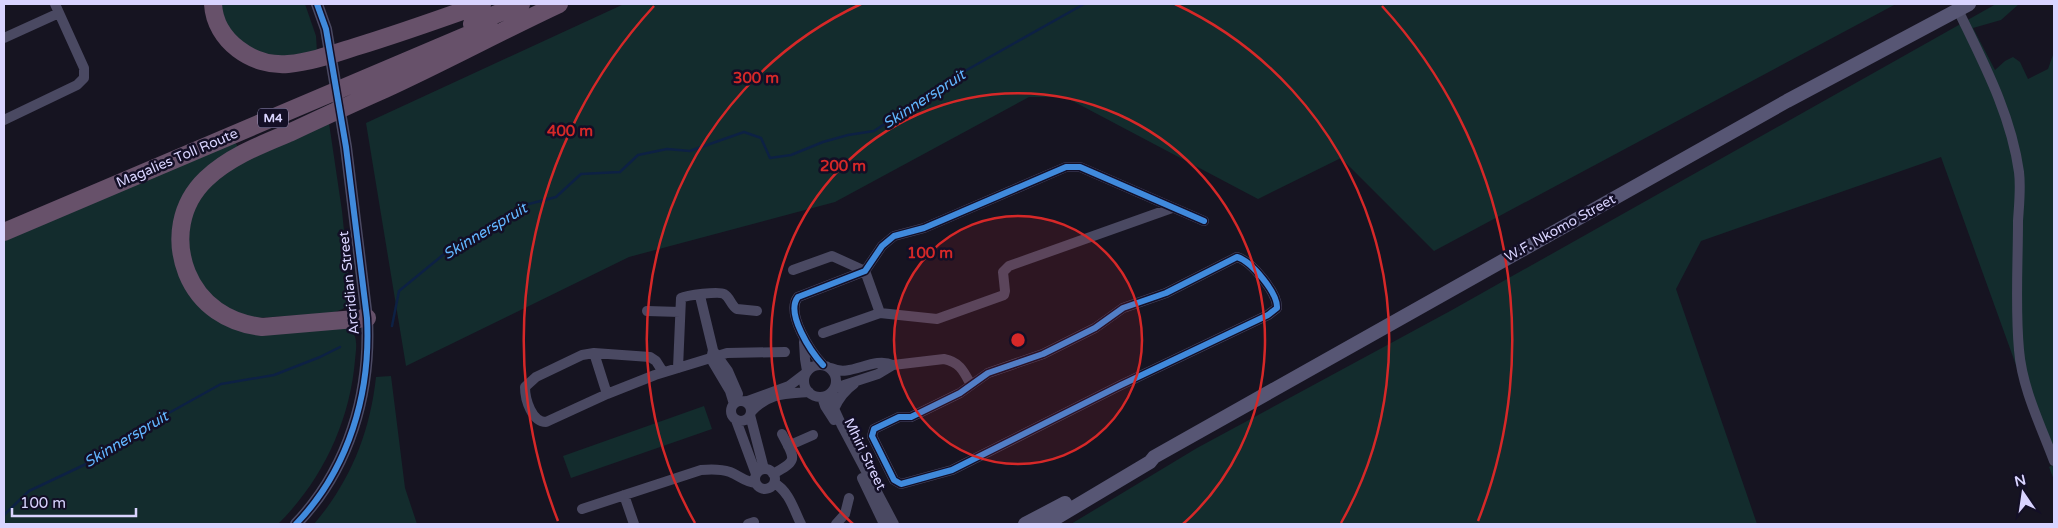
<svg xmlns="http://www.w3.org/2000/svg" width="2058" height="528" viewBox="0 0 2058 528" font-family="'Varela Round',sans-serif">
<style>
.green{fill:#132c2d}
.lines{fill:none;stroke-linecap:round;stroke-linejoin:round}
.stream{stroke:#0d2144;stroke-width:2.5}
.minor{stroke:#4a4962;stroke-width:10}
.tertiary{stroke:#4a4962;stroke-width:12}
.secondary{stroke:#575674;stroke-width:14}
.motorway{stroke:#67516a;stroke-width:18}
.cycleway-casing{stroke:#130f26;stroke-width:9}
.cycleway{stroke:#408adc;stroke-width:6}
.ring{fill:none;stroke:#d62828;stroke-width:2.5}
.labels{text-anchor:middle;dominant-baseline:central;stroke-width:5;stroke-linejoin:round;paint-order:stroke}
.shield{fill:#130f26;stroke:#9e99be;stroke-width:1}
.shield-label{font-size:12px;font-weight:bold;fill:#d9d4ff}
.street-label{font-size:14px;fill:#d9d4ff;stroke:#130f26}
.water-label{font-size:15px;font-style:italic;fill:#62b6ff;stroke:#130f26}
.centre{fill:#d62828;stroke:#130f26;stroke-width:2.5}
.ring-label{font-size:15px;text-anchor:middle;font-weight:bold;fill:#d62828;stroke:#130f26;stroke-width:5;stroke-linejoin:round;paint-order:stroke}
</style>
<rect width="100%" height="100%" fill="#161421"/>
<path class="green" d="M220 4H305L316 36 317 52 279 57 253 50 238 39 226 25Z
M624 4H1896L1434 251 1341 158 1258 199 1065 97H1029L835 202 629 257 406 366 366 123Z
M1996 4H2019L2001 20 1973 28 1995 70 2005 61 2013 57 2020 62 2028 79 2048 69 2054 52V480L2049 467 2052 465 1941 157 1701 241 1676 289 1757 524H1071L1197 448 1452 310Z
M329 123 342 211 351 300C347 308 341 310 332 313L256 318 247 316 221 305 201 285 189 260 188 223 205 190 240 163Z
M235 142 238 147C208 163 188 180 176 211L210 315 349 328C359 336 356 349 355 360 350 421 322 481 278 524H4V241Z
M391 376 405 488 417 524H314C350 482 370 433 376 377Z
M704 406 712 429 571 478 563 456Z"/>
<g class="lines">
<path class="stream" d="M392 326 399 291 449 250 508 221 525 205 556 197 581 174 620 172 638 155 667 149 690 151 744 132 761 138 770 158 791 155 823 142 848 135 874 131 965 71 1084 4
M4 515 29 491 103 456 158 419 221 384 274 375 320 357 340 347"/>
<path class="minor" d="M1958 10C1983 62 2011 114 2019 172 2021 188 2019 205 2018 221 2018 264 2015 307 2019 350 2022 388 2041 426 2054 461
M4 38 59 13
M4 120 77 85 84 78V68L55 4
M1237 257C1251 261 1278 293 1277 308L1268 315 1121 385 952 470 901 484 894 480 872 436 874 429 899 417H911L960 393 988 373 1043 354 1095 328 1123 308 1166 293Z
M793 270 832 256 865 271 880 313
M700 296 713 350 711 359 730 391 734 404
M647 311 680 312
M823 333 880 313 937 319 1004 295 1005 291 1003 272 1009 266 1172 208
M804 342 805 359 807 371
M594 353 607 394
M715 353 728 371 738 394
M804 381a16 16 0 1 1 32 0a16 16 0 1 1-32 0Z
M823 365C811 352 785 313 798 297L865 271 882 246 894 236 924 228 1066 167H1080L1204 221
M678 368 681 298C687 295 719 291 724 294 730 297 731 306 737 309L757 311
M831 368C851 378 872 356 893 365
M663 372 656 361 650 357 594 353 582 355 536 377 525 387C525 400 532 422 546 422L607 394 655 375 727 353 785 352
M835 388 878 374 893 365 944 359C960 362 964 372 971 385
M833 391 831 402 842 426 894 524
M822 397 825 406 834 420
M731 411a10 10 0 1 1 20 0a10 10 0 1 1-20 0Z
M745 402 789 386 806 373
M834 409C839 398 844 391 854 384
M751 412C768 393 784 394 809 392
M750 415 764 469
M736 420 756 474
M788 446 813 435
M755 479a10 10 0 1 1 20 0a10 10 0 1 1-20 0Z
M773 474C799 460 795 459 782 434
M862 478 884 524
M774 483C789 491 794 510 801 524
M624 495 634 524
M582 509 701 470C711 469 721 469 730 472 740 476 745 482 756 483
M748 524 754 522
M836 524 845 514 849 498"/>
<path class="tertiary" d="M296 524C349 469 371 393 367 318L346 147 326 29 317 4"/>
<path class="secondary" d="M1025 524 1065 503
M1046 524 1150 462 1154 457 1787 101 1969 4"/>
<path class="motorway" d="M213 4C215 41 253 67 288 64 311 62 333 54 355 47 398 34 440 19 482 4
M472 24 521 4
M4 232 489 26
M367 318 262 327C228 323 200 305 187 273 174 240 180 204 206 179 229 157 260 145 289 133 321 118 353 103 385 89 444 62 501 31 559 4"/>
<g class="cycleway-casing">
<path id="cycleway" d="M1237 257C1251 261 1278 293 1277 308L1268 315 1121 385 952 470 901 484 894 480 872 436 874 429 899 417H911L960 393 988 373 1043 354 1095 328 1123 308 1166 293Z
M823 365C811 352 785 313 798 297L865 271 882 246 894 236 924 228 1066 167H1080L1204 221
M296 524C349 469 371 393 367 318L346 147 326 29 317 4"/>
</g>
<use href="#cycleway" class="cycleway"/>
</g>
<circle cx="1018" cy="340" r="124" fill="#d62828" fill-opacity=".12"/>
<g class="ring">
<circle cx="1018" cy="340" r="124"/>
<path d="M853 524A247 247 0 1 1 1183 524"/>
<path d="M695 523A371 371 0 0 1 861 4M1175 4A371 371 0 0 1 1341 523"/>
<path d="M558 521A494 494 0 0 1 654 6M1382 6A494 494 0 0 1 1478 521"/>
</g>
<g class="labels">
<rect class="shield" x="258" y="108.5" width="30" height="19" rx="4"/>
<g class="shield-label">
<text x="273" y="118">M4</text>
</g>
<g class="street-label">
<text transform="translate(177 158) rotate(-23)">Magalies Toll Route</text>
<text transform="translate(1560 228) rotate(-29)">W.F. Nkomo Street</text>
<text transform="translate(349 283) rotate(-96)">Arcridian Street</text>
<text transform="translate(865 454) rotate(64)">Mhiri Street</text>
</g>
<g class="water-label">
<text transform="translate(924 99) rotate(-33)">Skinnerspruit</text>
<text transform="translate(485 231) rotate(-31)">Skinnerspruit</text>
<text transform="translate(126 439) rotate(-31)">Skinnerspruit</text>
</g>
</g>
<circle cx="1018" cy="340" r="8" class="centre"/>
<g class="ring-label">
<text x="756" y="83">300 m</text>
<text x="570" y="136">400 m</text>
<text x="843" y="171">200 m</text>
<text x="930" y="258">100 m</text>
</g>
<rect width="2058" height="528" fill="none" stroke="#d9d4ff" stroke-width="10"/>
<g transform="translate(2023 493) rotate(347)" stroke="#130f26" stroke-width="4" paint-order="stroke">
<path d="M0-4L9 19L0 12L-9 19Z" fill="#d9d4ff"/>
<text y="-8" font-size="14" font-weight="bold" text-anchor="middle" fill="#d9d4ff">N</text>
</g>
<path d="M12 508v8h124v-8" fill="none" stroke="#d9d4ff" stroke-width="2.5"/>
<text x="20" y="508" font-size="15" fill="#d9d4ff" stroke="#130f26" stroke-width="4" paint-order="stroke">100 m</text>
</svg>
